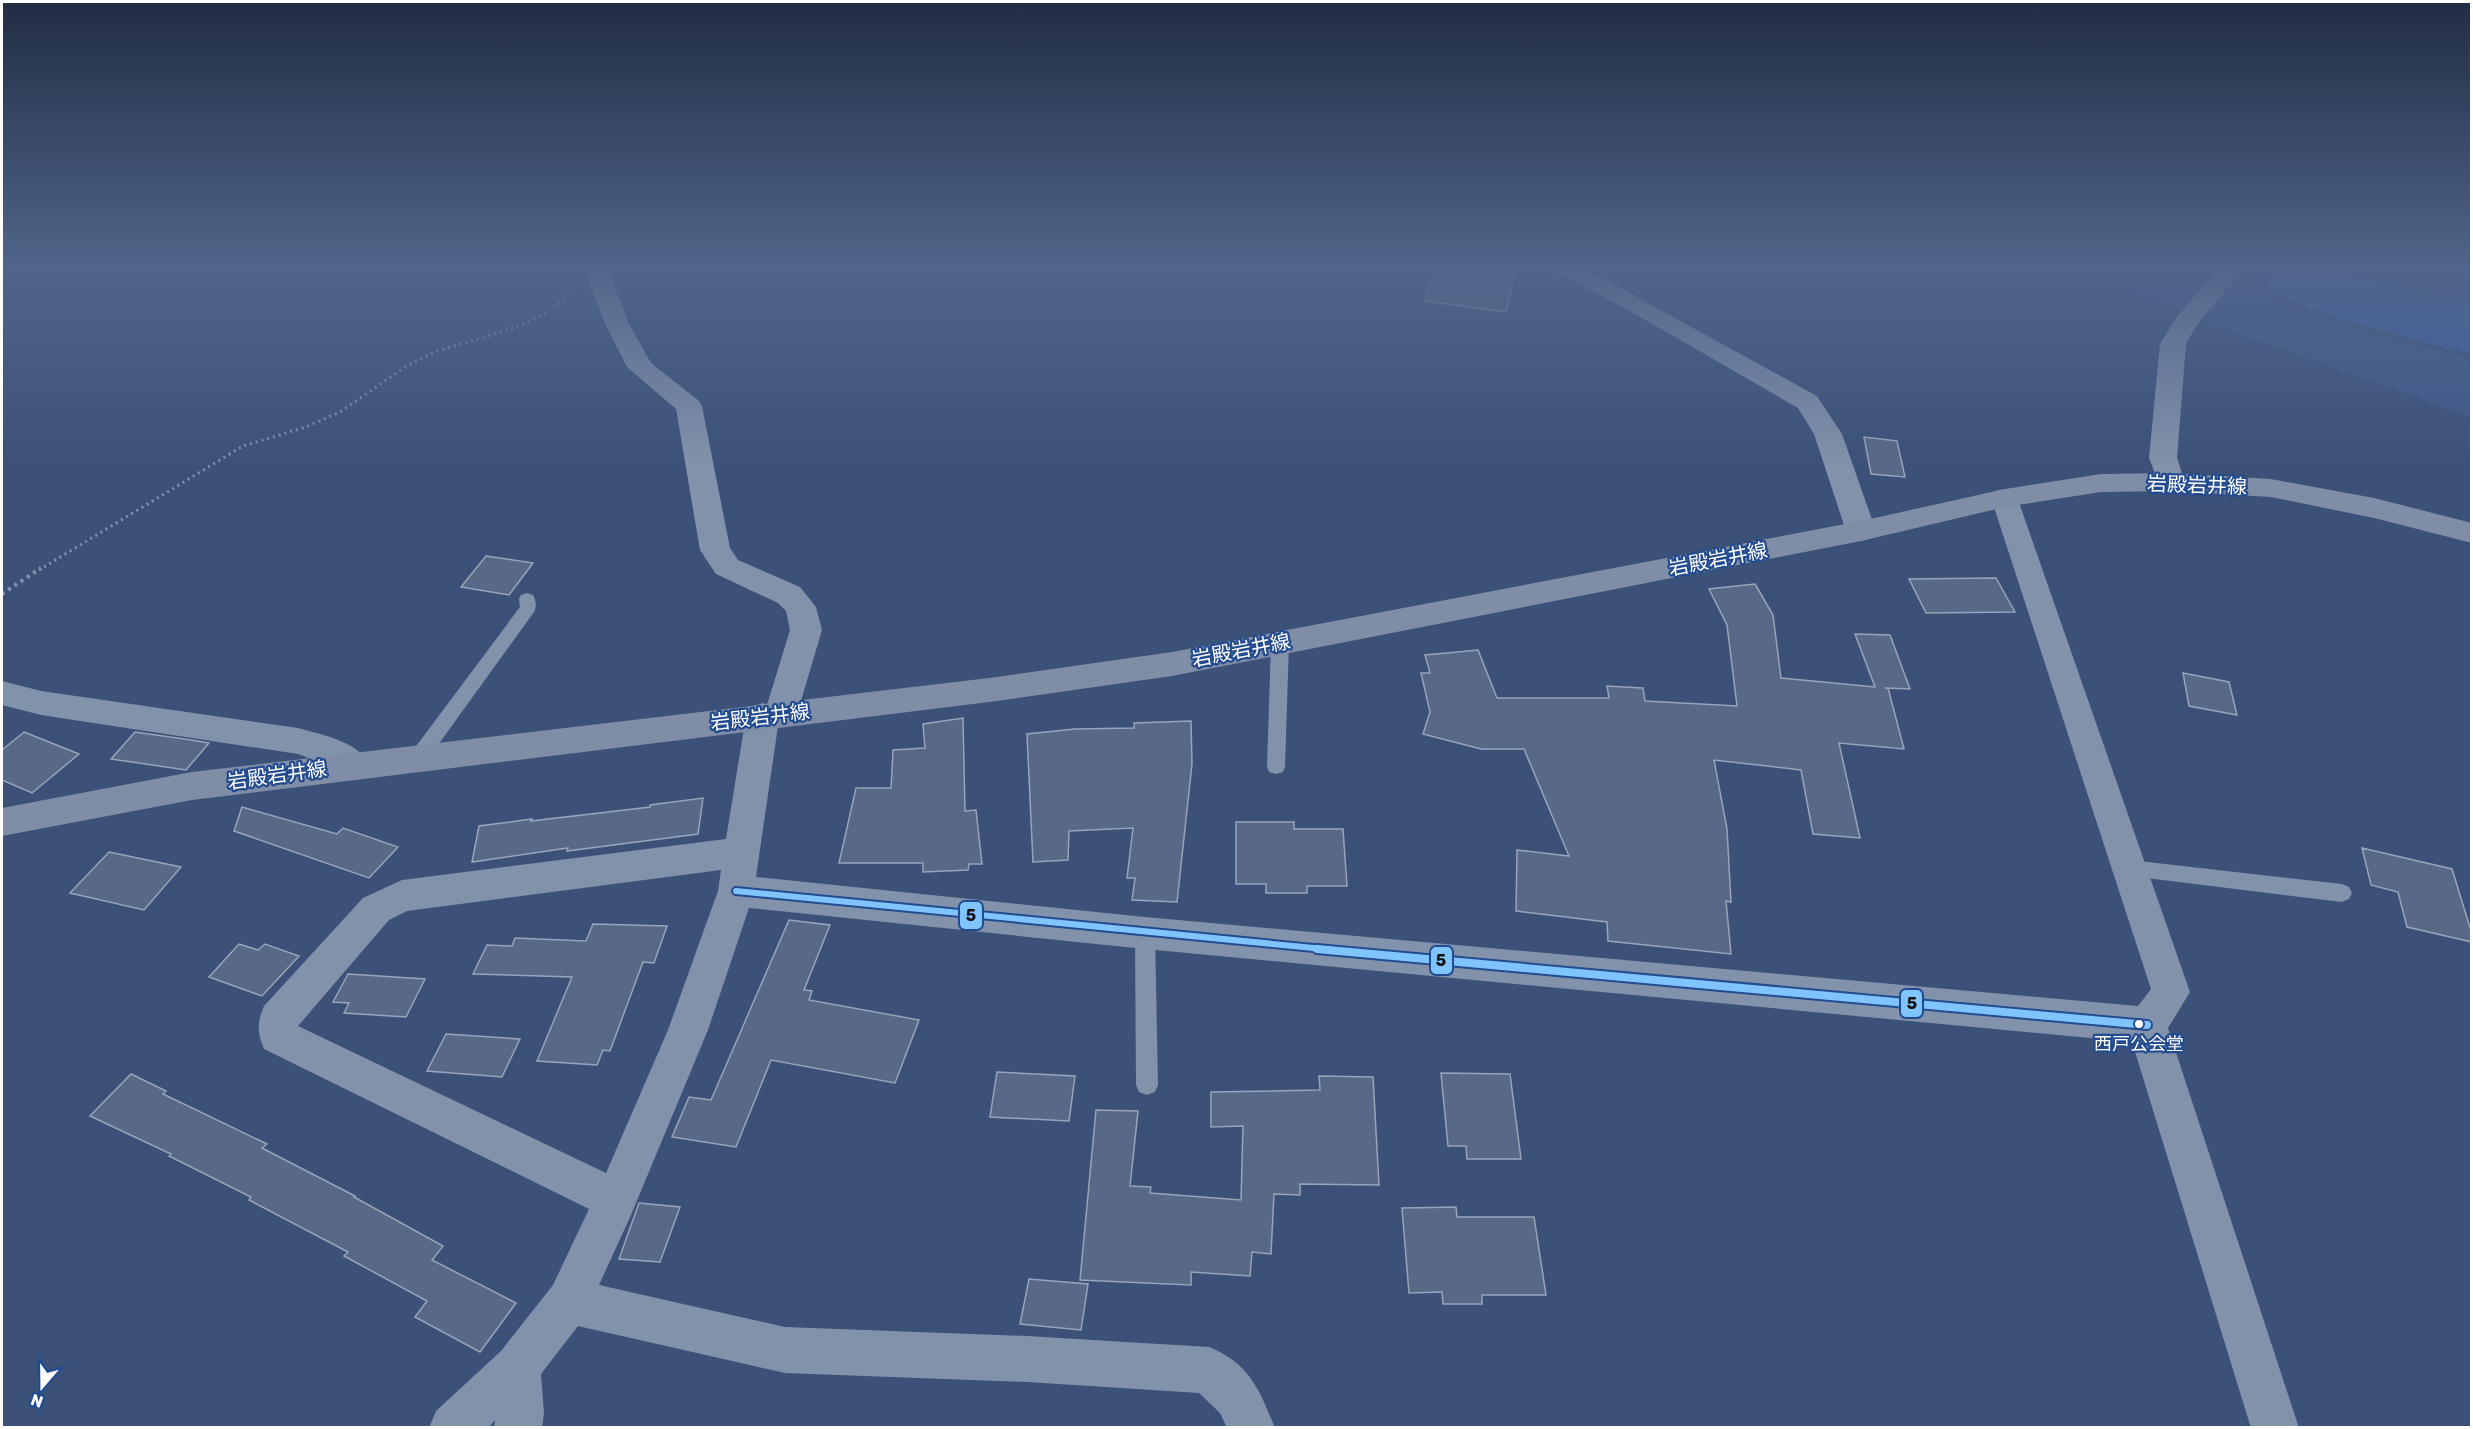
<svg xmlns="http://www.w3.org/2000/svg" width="2473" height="1429" viewBox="0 0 2473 1429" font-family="Rubik,'Noto Sans JP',sans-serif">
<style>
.green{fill:#3961a6}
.water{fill:#3e598a}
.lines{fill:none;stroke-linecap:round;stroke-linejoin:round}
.river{fill:#3e598a;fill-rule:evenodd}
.building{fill:#586987;stroke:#98a4b9;stroke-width:1.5}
.path-far1{stroke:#8392ab;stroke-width:3;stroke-dasharray:2 4;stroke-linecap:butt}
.path{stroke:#8392ab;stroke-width:4;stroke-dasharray:3 4.5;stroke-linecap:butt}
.service{fill:#8392ab;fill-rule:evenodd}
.minor{fill:#8392ab;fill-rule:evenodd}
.secondary{fill:#808da7;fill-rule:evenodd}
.bus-1-far1-casing{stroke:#234b90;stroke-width:10}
.bus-1-casing{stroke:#234b90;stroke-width:12}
.bus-1-far1{stroke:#80c4ff;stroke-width:6}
.bus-1{stroke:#80c4ff;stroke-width:8}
.bus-dot{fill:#fff;stroke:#234b90;stroke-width:2}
.labels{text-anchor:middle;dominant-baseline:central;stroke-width:4.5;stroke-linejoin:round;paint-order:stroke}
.bus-label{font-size:18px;fill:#fff;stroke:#234b90}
.street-label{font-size:20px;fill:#fff;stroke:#234b90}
.line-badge{stroke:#234b90;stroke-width:2}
.pale-badge-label{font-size:16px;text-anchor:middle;font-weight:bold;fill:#111}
</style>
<rect width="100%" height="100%" fill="#3c5178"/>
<path class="green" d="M2268 267H2317L2359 278 2358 267H2471V353L2440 347 2328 315 2271 290Z"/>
<path class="water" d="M2086 267H2234L2277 301 2316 319 2471 359V417L2236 333Z"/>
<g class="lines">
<path class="river" d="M2353 267H2445L2472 273V304L2360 278Z"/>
</g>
<path class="building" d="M1435 267H1516L1506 312 1425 301Z
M1864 437 1897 441 1905 477 1871 474Z
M486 556 533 563 509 595 461 587Z
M1996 578 2015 612 1926 613 1909 579Z
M1755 584 1773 615 1781 678 1875 687 1855 634 1890 635 1910 689 1885 688H1888L1904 749 1839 743 1860 838 1813 834 1801 770 1714 760 1727 829 1731 902 1726 901 1731 954 1608 941 1607 922 1516 911 1517 850 1569 856 1524 749H1481L1423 734 1430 712 1421 673H1430L1425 655 1478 650 1497 698H1609L1607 686 1643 688 1645 701 1737 706 1727 625 1709 589Z
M2183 673 2229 682 2237 715 2189 706Z
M963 718 965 811 976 810 982 864H969L968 870 923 872V863H839L856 788H891L893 750 925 748 923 724Z
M1191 721 1192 764 1177 902 1132 900 1135 878H1127L1133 828 1069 831 1068 860 1033 862 1027 734 1075 729 1134 728V723Z
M24 732 79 754 32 793 2 780V750Z
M135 732 191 740 209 743 186 770 111 759Z
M703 798 698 834 567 851 568 848 472 862 479 826 532 819 531 821 650 807V805Z
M242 807 337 834 343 828 398 847 369 878 234 831Z
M1236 822H1294V829H1343L1347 886H1307V893H1266V884H1236Z
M2362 848 2452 869 2472 934V942L2407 927 2398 892 2371 885Z
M109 852 181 867 144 910 70 893Z
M789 920 830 925 804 990 812 991 809 1000 919 1020 895 1083 771 1060 736 1147 672 1137 689 1097 711 1100Z
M593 924 667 926 654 963 643 962 610 1051 603 1050 597 1065 537 1061 572 977 473 974 487 945 512 946 515 938 586 941Z
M239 944 258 950 265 944 299 956 262 996 209 977Z
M348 974 425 979 406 1017 344 1013 349 1003 333 1002Z
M446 1034 520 1039 502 1077 427 1071Z
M997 1072 1075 1076 1069 1121 990 1117Z
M1441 1073 1510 1074 1521 1159H1467L1466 1146H1448Z
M131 1074 166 1091 163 1094 267 1144 262 1148 355 1196 354 1197 443 1246 432 1260 516 1303 480 1352 415 1317 427 1301 344 1256 348 1252 249 1200 251 1197 169 1156 171 1154 90 1116Z
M1319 1076 1373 1077 1379 1185 1300 1184V1195L1274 1194 1271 1254 1252 1252 1250 1276 1191 1272V1285L1080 1280 1096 1110 1138 1111 1130 1186 1151 1187 1150 1193 1241 1200 1243 1126 1211 1127V1092L1320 1090Z
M639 1203 680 1207 660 1262 619 1259Z
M1456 1207 1457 1217H1534L1546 1295H1482V1304H1443L1442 1292 1409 1293 1402 1208Z
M1029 1279 1088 1284 1081 1330 1020 1324Z"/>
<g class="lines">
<path class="path-far1" d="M39 570 243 446 306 427 340 412 405 367 437 351 511 329 544 314 571 293"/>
<path class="path" d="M2 594 41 568"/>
<path class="service" d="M527 593 533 595C536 601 537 606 534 612L425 763 418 765 411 763 409 758 411 753 520 607 519 599 521 595Z
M1280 637 1286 639 1289 643 1285 767 1283 772 1276 774 1269 772 1267 767 1271 643 1274 639Z
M2130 860 2342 884 2349 887 2352 893 2349 899 2342 902 2130 876 2123 874 2120 868 2123 862Z
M1145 924 1152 927 1155 933 1158 1085 1155 1092 1147 1095 1139 1092 1136 1085 1135 933 1138 927Z"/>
<path class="minor" d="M583 267H607L629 324 651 363 698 400 702 406 730 548 738 560 800 587 816 607 822 630 797 714 793 723 778 726 756 877 1145 917 2138 1006 2151 989 1991 498 1995 491 2005 489 2015 491 2190 992 2168 1028 2299 1428H2251L2132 1042 1145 949 749 908 708 1030 631 1215 599 1285 785 1327 1027 1336 1209 1347C1250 1364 1259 1389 1275 1428H1227L1220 1413 1199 1393 1027 1382 785 1373 578 1326 541 1374 544 1413 542 1428H494L495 1420 488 1428H429L436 1411 501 1351 553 1285 589 1209 264 1049C257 1033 257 1022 264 1006L363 898 402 880 726 839 746 716 751 707 763 703 767 705 790 630 786 611 778 603 716 574 700 550 676 409 627 367 605 324ZM721 870 718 891 668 1030 606 1173 298 1026 389 920 407 911Z
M1547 267 1584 268 1817 396 1842 434 1876 531 1871 538 1861 541 1851 538 1846 531 1814 434 1798 408 1637 315 1568 278 1551 272Z
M2220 267H2245L2196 326 2186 344 2177 458 2185 482 2181 489 2171 491 2161 489 2149 458 2160 344 2176 318Z
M2 681 41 691 298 728C322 735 358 741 370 765L365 775C341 782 322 761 298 754L41 715 2 705Z"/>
<path class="secondary" d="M2171 473 2271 479 2374 498 2472 523V543L2374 518 2271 497 2171 491 2101 492 2005 507 1861 541 1172 676 989 702 192 800 2 836V808L192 772 989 678 1172 652 1861 521 2005 489 2101 474Z"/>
<g class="bus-1-far1-casing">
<path id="bus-1-far1" d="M736 891 1334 950"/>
</g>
<g class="bus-1-casing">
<path id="bus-1" d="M1317 949 2147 1025"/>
</g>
<use href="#bus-1-far1" class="bus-1-far1"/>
<use href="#bus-1" class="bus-1"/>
</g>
<linearGradient id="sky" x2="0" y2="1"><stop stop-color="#212d42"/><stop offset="0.57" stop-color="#50658b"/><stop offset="1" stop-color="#50658b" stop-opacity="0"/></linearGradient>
<rect width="2473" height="467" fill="url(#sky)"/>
<circle class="bus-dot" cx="2139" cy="1024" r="5"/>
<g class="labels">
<g class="bus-label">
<text x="2139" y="1044">西戸公会堂</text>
</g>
<g class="street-label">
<text transform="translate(2197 485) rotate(2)">岩殿岩井線</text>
<text transform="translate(1718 559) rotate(-11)">岩殿岩井線</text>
<text transform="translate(1241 650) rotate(-11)">岩殿岩井線</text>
<text transform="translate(760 717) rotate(-7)">岩殿岩井線</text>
<text transform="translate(277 775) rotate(-8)">岩殿岩井線</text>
</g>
</g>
<g class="line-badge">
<rect x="959" y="901" width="24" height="29" rx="6" fill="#80c4ff"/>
<rect x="1430" y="946" width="23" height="29" rx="6" fill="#80c4ff"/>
<rect x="1900" y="989" width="23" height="29" rx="6" fill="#80c4ff"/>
</g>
<g class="pale-badge-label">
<text x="971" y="921">5</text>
<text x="1441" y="966">5</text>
<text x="1912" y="1009">5</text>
</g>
<rect width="2473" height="1429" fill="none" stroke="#ffffff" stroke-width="6"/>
<g transform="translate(42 1387) rotate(200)" stroke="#234b90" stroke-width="4.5" paint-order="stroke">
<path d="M0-4.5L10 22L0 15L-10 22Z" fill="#ffffff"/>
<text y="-9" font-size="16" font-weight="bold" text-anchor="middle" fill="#ffffff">N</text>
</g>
</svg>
